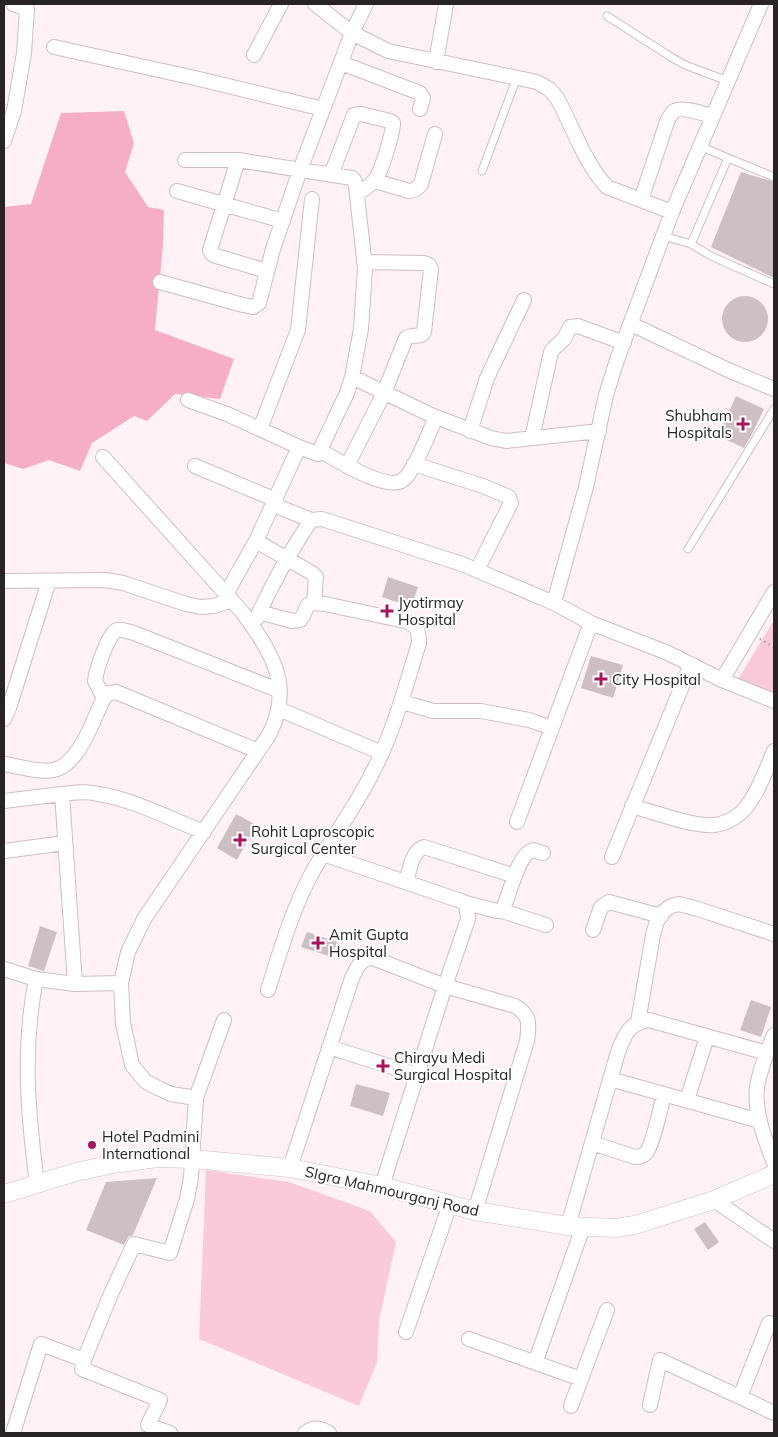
<svg xmlns="http://www.w3.org/2000/svg" width="778" height="1437" viewBox="0 0 778 1437" font-family="Mulish,sans-serif">
<style>
.green{fill:#fbcad9}
.water{fill:#f6aec5}
.building{fill:#cebfc3}
.lines{fill:none;stroke-linecap:round;stroke-linejoin:round}
.service-casing{stroke:#cdbec3;stroke-width:9}
.minor-casing{stroke:#cdbec3;stroke-width:16}
.tertiary-casing{stroke:#cdbec3;stroke-width:19}
.path{stroke:#999093;stroke-width:2.5;stroke-dasharray:1 4;stroke-linecap:butt}
.service{stroke:#fff;stroke-width:7}
.minor{stroke:#fff;stroke-width:14}
.tertiary{stroke:#fff;stroke-width:18}
.poi-dot{fill:#a4175c;stroke:#fff;stroke-width:2}
.labels{text-anchor:middle;dominant-baseline:central;stroke-width:4;stroke-linejoin:round;paint-order:stroke}
.poi-label{font-size:15px;fill:#282324;stroke:#fff;text-anchor:start}
.street-label{font-size:15px;fill:#282324;stroke:#fff}
</style>
<rect width="100%" height="100%" fill="#fff2f6"/>
<path class="green" d="M774 620V696L738 679Z
M206 1170 289 1182 370 1211 396 1242 379 1321 377 1362 359 1406 199 1339Z"/>
<path class="water" d="M124 111 134 143 125 172 148 207 164 210 163 245 155 330 234 359 220 399 175 394 147 421 134 416 92 443 80 471 49 460 23 469 4 463V207L31 204 61 113Z"/>
<path class="building" d="M741 172 774 182V278L711 247Z
M722 319a23 23 0 1 1 46 0a23 23 0 1 1-46 0Z
M736 396 764 409 752 434 744 448 718 436Z
M388 577 418 587 411 607 382 597Z
M591 656 623 665 613 698 581 688Z
M236 814 256 825 237 860 217 848Z
M40 926 57 932 44 971 28 966Z
M307 932 337 942 332 957 301 947Z
M751 1000 771 1007 761 1037 740 1030Z
M356 1084 390 1093 383 1116 350 1106Z
M157 1178 133 1235 128 1237 124 1245 86 1230 106 1182Z
M705 1222 719 1242 708 1250 694 1229Z"/>
<g class="lines">
<g class="service-casing">
<path id="service" d="M607 16 671 57 685 65 728 81
M728 158 774 177
M482 171 517 77
M663 236 691 244 728 158 700 146
M691 244 711 256 774 284
M688 549 774 409"/>
</g>
<g class="minor-casing">
<path id="minor" d="M315 4 352 33 388 51 537 82 549 89 557 98C573 127 585 164 607 187L672 212
M54 47 195 78 323 109
M254 55 281 4
M436 62 446 4
M341 63 420 93 423 98 420 109
M4 141 14 111 24 53 27 9 13 4
M185 160H238L352 178 354 180 356 186 365 268 361 329 352 377 347 393 318 454 299 447 227 414 188 400
M238 160 210 250 212 254 216 256 267 271
M331 175 354 115 361 114 390 121 393 123C393 133 381 174 374 181 369 187 363 190 357 193
M375 181 409 191C415 191 418 188 421 184L435 134
M177 191 283 221
M641 200 668 119C670 117 671 114 673 112 680 105 704 114 713 116
M160 282 243 305 253 307 259 303 273 249 300 170 352 33 366 4
M631 324 728 370 774 389
M352 377 431 415 491 438 506 441 599 431
M260 429 298 330 312 199
M470 431 487 378 524 300
M532 438 551 352 554 348 564 339 570 327 578 326 624 343
M321 451C337 460 387 492 403 480 415 471 429 432 436 417
M103 457 243 613C272 653 294 686 269 735L144 919 128 952 121 983 123 1023 132 1065 145 1081 160 1089 171 1094 196 1098
M414 464 483 486 509 497 511 503 477 570
M195 466 276 500
M347 466 384 393 406 338C412 334 420 338 424 332L431 269 429 265 424 263 364 262
M274 505 311 520
M256 541 312 573 316 577 314 603
M4 581 105 580 123 583 186 604 201 607 214 606 232 600
M226 594 256 541 299 447
M554 603 586 487 606 395 618 357 672 212 761 4
M259 612 292 621 300 620C311 607 300 601 325 604L405 621C417 625 419 630 419 643 408 678 399 714 384 748 368 786 345 820 323 854L461 901 466 903 468 919 445 986 382 1186
M257 618C272 583 290 552 311 520L322 519 462 564 554 603 591 623 668 653 722 680 774 701
M722 680 774 592
M104 698 95 681 96 675C98 666 109 632 117 630 122 629 129 632 134 633L280 691
M402 702 433 711H481L529 720 552 728
M279 709 382 753
M4 719 9 708 49 581
M4 764C17 766 41 773 54 770 80 764 93 719 104 698L109 693 116 692 258 751
M62 794C72 793 83 791 93 793 131 798 168 818 204 832
M4 801 62 794 75 984 36 979C22 1049 28 1114 37 1184
M632 806C653 812 694 827 714 825 726 824 740 816 747 806 759 791 766 769 774 751
M517 822 591 623
M4 851 65 843
M612 857 691 664
M406 882C410 870 411 852 424 847L515 876
M466 903 497 911H502C510 896 517 854 533 850L543 853
M502 911 546 925
M593 930 601 907 609 902 661 916
M4 969 36 979
M75 984 121 983
M268 990C283 942 296 896 323 854
M638 1022 653 935 657 921 663 912 671 906 679 904 698 909 774 934
M774 1035C767 1052 760 1069 757 1087 754 1113 765 1139 774 1163
M329 1047 417 1075
M610 1079 760 1121
M687 1100 707 1037
M592 1143 635 1157C639 1157 643 1156 646 1153 653 1145 661 1106 664 1094
M290 1168 352 978C357 968 361 957 373 958L445 986 515 1006C531 1015 529 1025 527 1041L475 1211
M714 1200 774 1241
M568 1226 618 1052C625 1034 629 1023 649 1020L767 1053
M406 1332 450 1204
M469 1339 581 1379 607 1310
M535 1363 583 1227
M740 1397 774 1413
M650 1405 660 1360 740 1397 769 1323 774 1325
M571 1406 581 1379
M13 1433 41 1344 84 1360
M170 1433 148 1425 160 1400 82 1369 84 1360 110 1296 134 1244 170 1253 187 1199 191 1177 196 1098 224 1020
M305 1433C314 1426 320 1428 329 1433"/>
</g>
<g class="tertiary-casing">
<path id="tertiary" d="M4 1194 76 1172 113 1164 157 1158 193 1159 290 1168 382 1186 475 1211 568 1226 616 1228 635 1225 714 1200 774 1174"/>
</g>
<path class="path" d="M760 639 774 647"/>
<use href="#service" class="service"/>
<use href="#minor" class="minor"/>
<use href="#tertiary" class="tertiary"/>
</g>
<g class="poi-dot">
<path d="M740.5 416.5h5v5h5v5h-5v5h-5v-5h-5v-5h5z"/>
<path d="M384.5 603.5h5v5h5v5h-5v5h-5v-5h-5v-5h5z"/>
<path d="M598.5 671.5h5v5h5v5h-5v5h-5v-5h-5v-5h5z"/>
<path d="M237.5 832.5h5v5h5v5h-5v5h-5v-5h-5v-5h5z"/>
<path d="M315.5 935.5h5v5h5v5h-5v5h-5v-5h-5v-5h5z"/>
<path d="M380.5 1058.5h5v5h5v5h-5v5h-5v-5h-5v-5h5z"/>
<circle cx="92" cy="1145" r="5"/>
</g>
<g class="labels">
<g class="poi-label">
<text x="732" y="415" text-anchor="end">Shubham<tspan x="732" dy="17">Hospitals</tspan></text>
<text x="398" y="602">Jyotirmay<tspan x="398" dy="17">Hospital</tspan></text>
<text x="612" y="679">City Hospital</text>
<text x="251" y="831">Rohit Laproscopic<tspan x="251" dy="17">Surgical Center</tspan></text>
<text x="329" y="934">Amit Gupta<tspan x="329" dy="17">Hospital</tspan></text>
<text x="394" y="1057">Chirayu Medi<tspan x="394" dy="17">Surgical Hospital</tspan></text>
<text x="102" y="1136">Hotel Padmini<tspan x="102" dy="17">International</tspan></text>
</g>
<g class="street-label">
<text transform="translate(392 1191) rotate(13)">SIgra Mahmourganj Road</text>
</g>
</g>
<rect width="778" height="1437" fill="none" stroke="#282324" stroke-width="10"/>
</svg>
